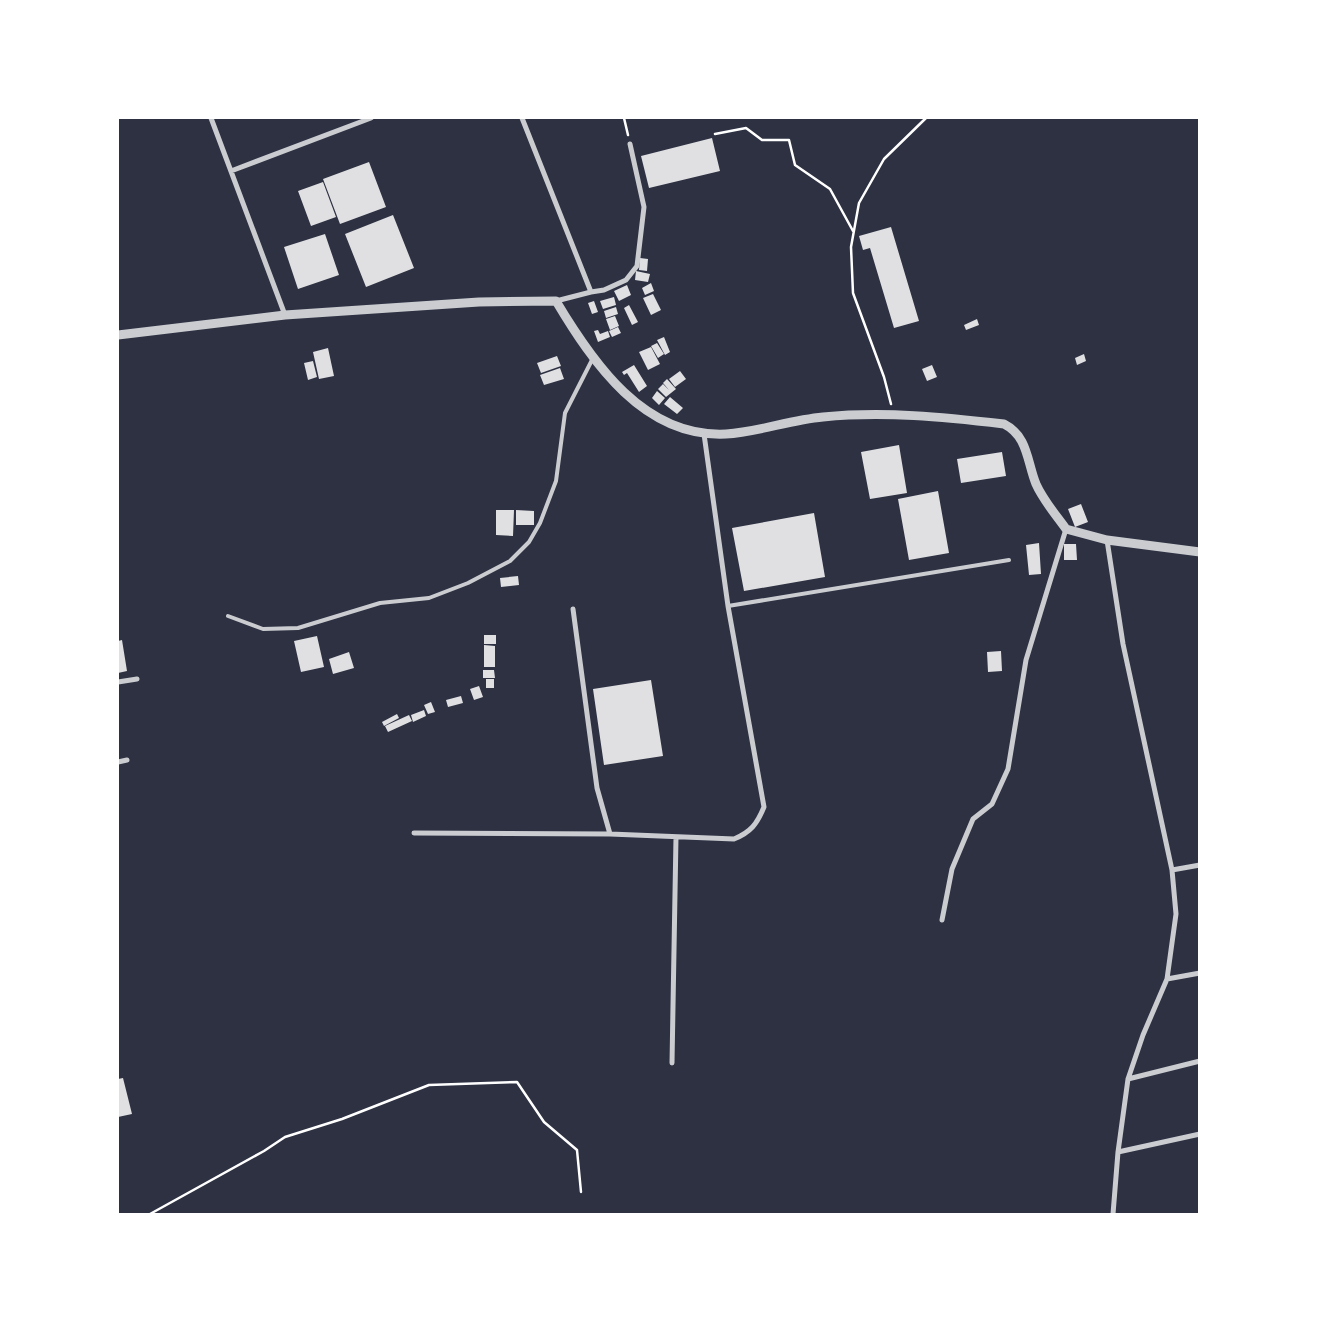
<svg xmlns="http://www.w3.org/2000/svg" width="1317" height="1332" viewBox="0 0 1317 1332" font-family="'IBM Plex Serif',serif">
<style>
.building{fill:#e0e0e3}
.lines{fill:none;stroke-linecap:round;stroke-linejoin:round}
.path{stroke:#fff;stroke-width:2.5}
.service{stroke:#caccd0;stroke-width:4}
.minor{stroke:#caccd0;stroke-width:5}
.tertiary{stroke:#caccd0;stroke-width:9}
</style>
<rect width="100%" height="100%" fill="#2d3142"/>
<path class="building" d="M712 138 720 171 649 188 641 156Z
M369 162 386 207 340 224 323 179Z
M323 182 336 217 311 226 298 191Z
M393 215 414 268 366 287 345 234Z
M891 227 919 321 894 328 870 248 863 250 859 236Z
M325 234 339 275 298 289 284 247Z
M640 258 648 259 647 271 639 270Z
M636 271 650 274 648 282 635 280Z
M651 283 654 291 645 295 642 288Z
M627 285 631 295 619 301 614 291Z
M653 294 661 310 651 315 643 298Z
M614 297 616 305 603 309 600 301Z
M594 301 598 312 592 314 588 303Z
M629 305 638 322 632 325 624 308Z
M616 307 618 314 606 318 604 311Z
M615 316 619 326 610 330 606 319Z
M977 319 979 325 966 330 964 325Z
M618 327 621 333 612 337 609 331Z
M598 330 600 334 608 331 610 337 598 342 594 331Z
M664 337 670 352 665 355 657 340Z
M657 343 664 354 658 358 651 346Z
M651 347 660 364 648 370 639 352Z
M328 348 334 376 319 379 313 352Z
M1084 354 1086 361 1077 365 1075 358Z
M557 356 561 366 541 373 537 363Z
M313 361 317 377 308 380 304 363Z
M634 365 647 386 639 392 627 373 624 375 622 372Z
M932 365 937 377 927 381 922 369Z
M560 368 564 379 544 385 540 375Z
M680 371 686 379 675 387 669 379Z
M667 379 676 389 666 397 658 389 663 384 669 390 663 383Z
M657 391 665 398 659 405 652 398Z
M670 397 683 408 677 414 664 404Z
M899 445 907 493 870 499 861 452Z
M1002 452 1006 476 961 483 957 459Z
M938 491 949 553 909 560 898 499Z
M1081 504 1088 522 1075 527 1068 509Z
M496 510H514L513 536 496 535Z
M516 510 534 511V525H516Z
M814 513 825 577 744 591 732 528Z
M1039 543 1041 574 1029 575 1026 545Z
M1064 544H1076L1077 560H1064Z
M518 576 519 585 501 587 500 578Z
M484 635H496V644H484Z
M317 636 324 667 301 672 294 641Z
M122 640 127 671 118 673V641Z
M484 645 495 646V667H484Z
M1001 651 1002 671 988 672 987 652Z
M349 652 354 668 333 674 329 659Z
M483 670H494L495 678H483Z
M486 679H494V688H486Z
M651 680 663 756 604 765 593 689Z
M479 686 483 697 474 700 470 689Z
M461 696 463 703 448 707 446 700Z
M431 702 435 712 428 714 424 705Z
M424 710 426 716 413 722 411 715Z
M397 714 399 718 384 726 382 722Z
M409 715 412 721 388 732 385 726Z
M123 1078 132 1114 118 1117V1079Z"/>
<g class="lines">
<path class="path" d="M624 118 628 135
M715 134 746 128 762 140H789L795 165 830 189 853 231
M891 404 884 377 853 293 851 247 859 203 884 159 926 118
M150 1214 264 1151 285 1137 342 1119 429 1085 517 1082 544 1122 577 1150 581 1192"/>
<path class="service" d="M728 606 1009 560
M228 616 263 629 298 628 380 603 429 598 468 583 510 561 529 542 540 523 556 481 565 413 593 358"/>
<path class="minor" d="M211 118 285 315
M522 118 591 292 604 290 626 280 637 266 644 207 630 144
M231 171 371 118
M556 301 591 292
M1107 540 1123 644 1172 870 1176 914 1167 979 1143 1035 1128 1079 1118 1152 1113 1214
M573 609 597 788 610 834 734 839C751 832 757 824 764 807L728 606 704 434
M118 682 137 679
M118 762 127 760
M414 833 610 834
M1172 870 1200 865
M942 920 952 869 973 819 992 804 1008 769 1026 660 1066 529
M1167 979 1200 973
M672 1063 676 837
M1128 1079 1200 1061
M1118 1152 1200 1134"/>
<path class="tertiary" d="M118 335 285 315 479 302 556 301C593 363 644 438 726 434 758 432 790 420 823 417 884 411 944 417 1004 424 1028 436 1027 462 1036 484 1043 500 1056 515 1066 529L1107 540 1200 552"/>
</g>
<rect width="1317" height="1332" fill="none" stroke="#ffffff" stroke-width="238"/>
</svg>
